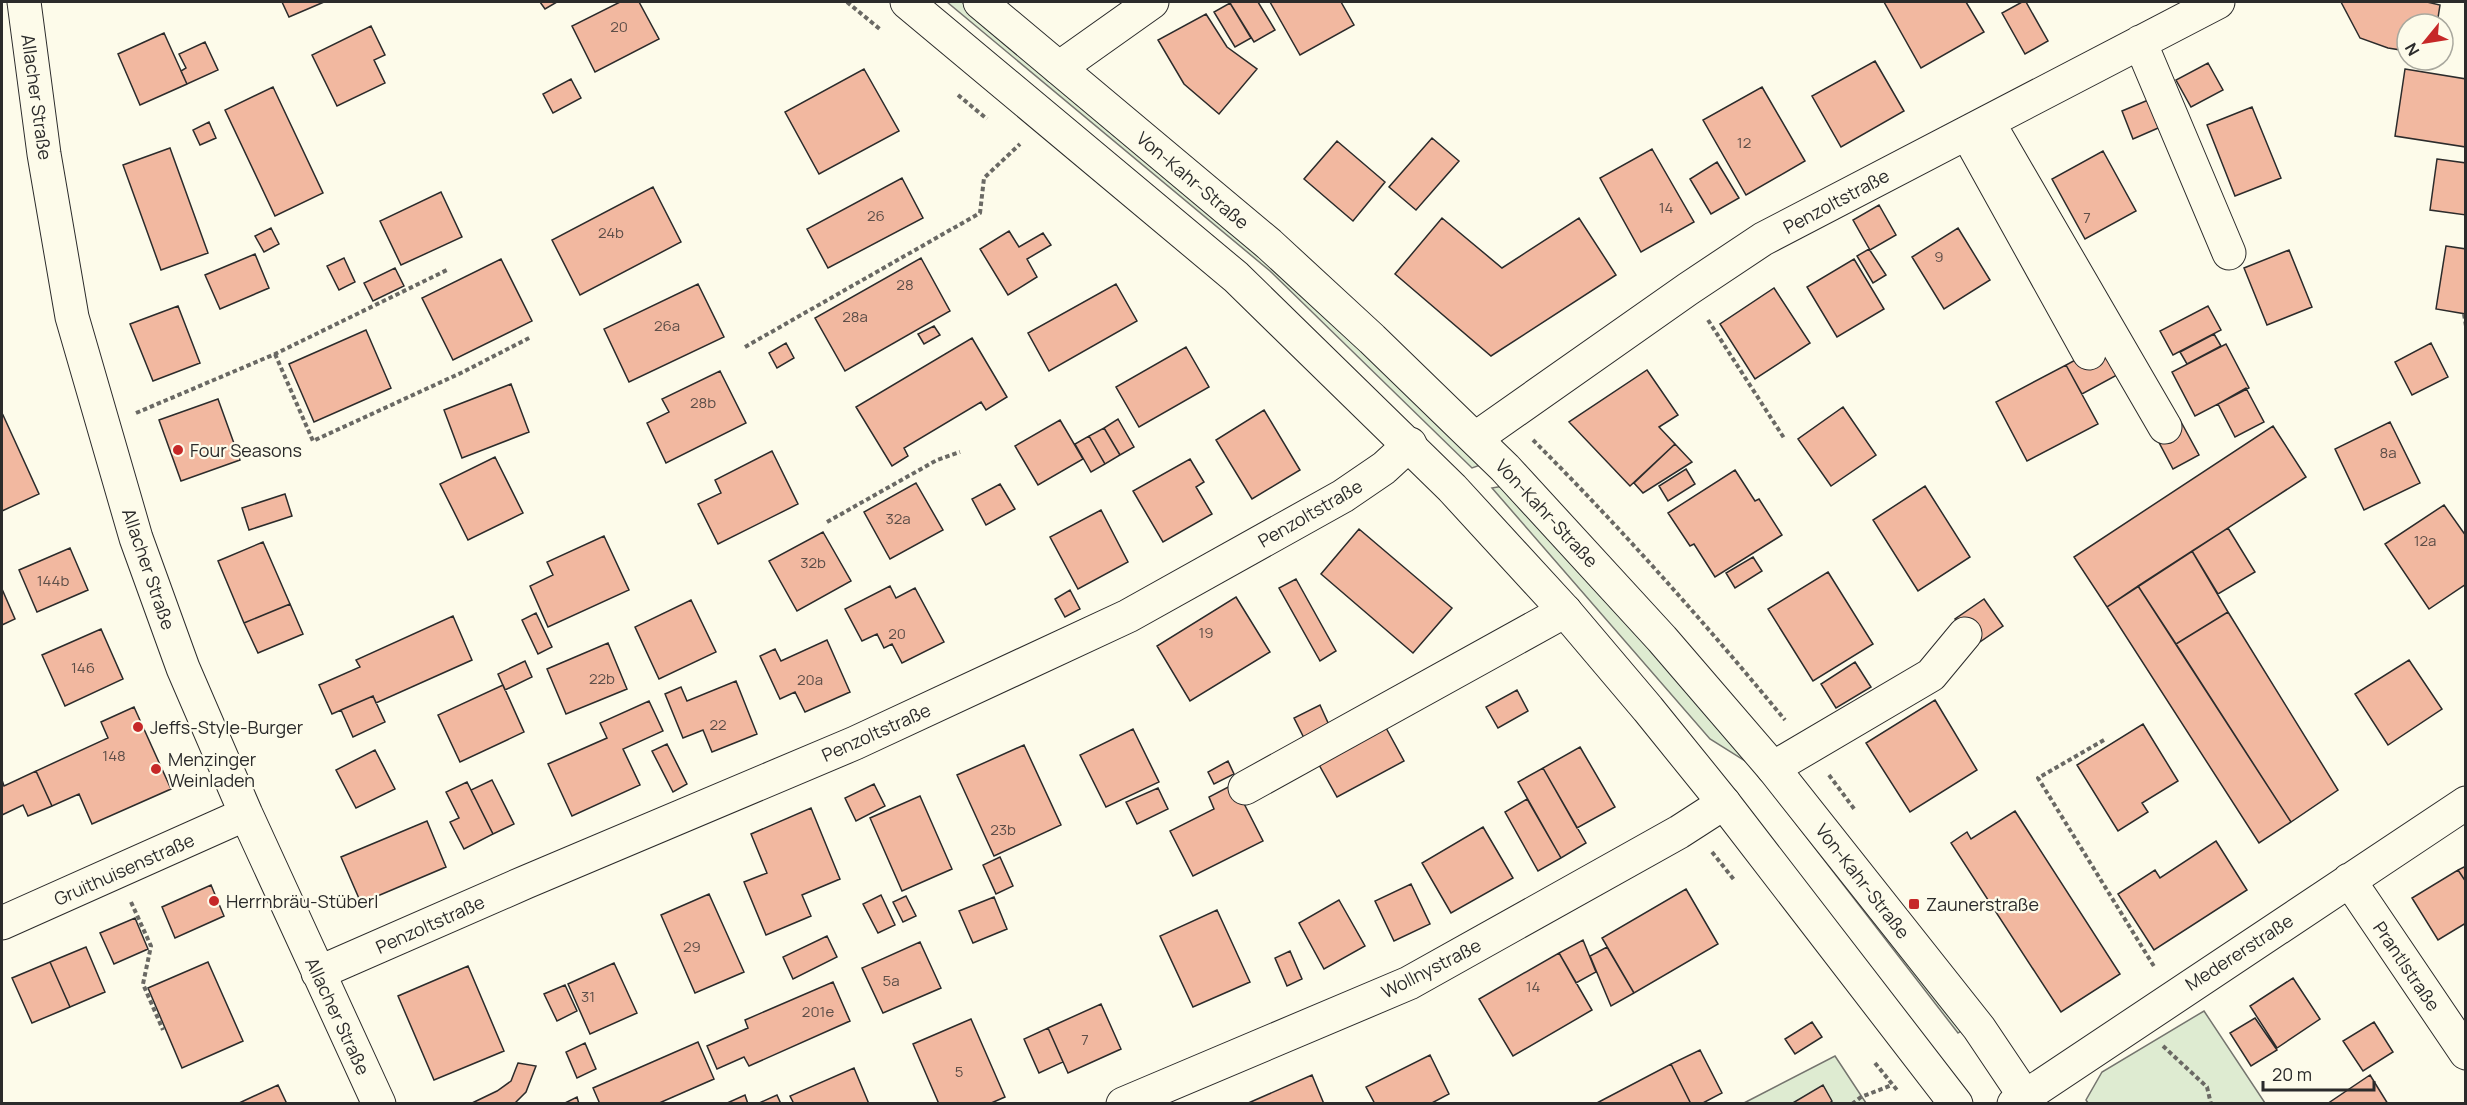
<svg xmlns="http://www.w3.org/2000/svg" width="2467" height="1105" viewBox="0 0 2467 1105" font-family="Manrope,sans-serif">
<style>
.green{fill:#deebd1;stroke:#74746e;stroke-width:1.5}
.building{fill:#f2b8a0;stroke:#2b2b2b;stroke-width:1.5}
.lines{fill:none;stroke-linecap:round;stroke-linejoin:round}
.minor-casing{stroke:#2b2b2b;stroke-width:35}
.major-casing{stroke:#2b2b2b;stroke-width:35}
.path{stroke:#6a6964;stroke-width:4;stroke-dasharray:4.5 3;stroke-linecap:butt}
.minor{stroke:#fdfbea;stroke-width:33}
.major{stroke:#fdfbea;stroke-width:33}
.poi-dot{fill:#c62828;stroke:#fdfbea;stroke-width:2}
.labels{text-anchor:middle;dominant-baseline:central;stroke-width:4.5;stroke-linejoin:round;paint-order:stroke}
.number-label{font-size:15px;fill:#5d4e48}
.street-label{font-size:18px;fill:#2b2b2b;stroke:#fdfbea}
.poi-label{font-size:18px;fill:#2b2b2b;stroke:#fdfbea;text-anchor:start}
</style>
<rect width="100%" height="100%" fill="#fdfbea"/>
<path class="green" d="M947 2H962L1278 265 1486 463 1472 468 1270 271Z
M1509 485 1755 761 1967 1027 1958 1033 1750 764 1710 739 1492 488Z
M2204 1011 2265 1103H2088L2086 1100 2102 1072Z
M1835 1056 1866 1103 1742 1104Z"/>
<path class="building" d="M282 2H324L289 17Z
M540 2H557L545 9Z
M620 2H639L659 39 595 72 572 26Z
M1232 2H1258L1275 30 1254 42 1230 3Z
M1270 2H1341L1354 25 1300 55Z
M1884 2H1966L1984 32 1921 68Z
M2022 2H2026L2048 41 2025 54 2002 13Z
M2341 2H2427L2440 5 2437 24H2407V51L2388 48 2360 38Z
M1230 3 1251 38 1235 47 1214 12Z
M1206 14 1227 47 1257 69 1219 114 1184 84 1158 40Z
M371 26 385 55 374 60 385 83 337 106 312 55Z
M164 33 187 84 140 105 118 54Z
M205 42 218 70 187 84 181 71 186 68 179 54Z
M1875 61 1904 111 1841 147 1812 96Z
M2208 63 2223 90 2191 107 2176 80Z
M864 69 899 131 819 174 785 112Z
M2405 69 2466 79V147L2395 136Z
M571 79 581 98 553 113 543 94Z
M273 87 323 193 275 216 225 110Z
M1762 87 1805 161 1746 195 1703 120Z
M2153 98 2165 125 2133 139 2122 111Z
M2252 107 2281 178 2235 196 2207 125Z
M209 122 216 138 200 145 193 130Z
M1432 138 1459 161 1416 210 1389 187Z
M1337 141 1385 182 1353 221 1304 179Z
M170 148 208 253 161 270 123 165Z
M1652 149 1694 222 1641 252 1600 178Z
M2103 151 2136 211 2085 239 2052 179Z
M2437 159 2466 163V215L2430 210Z
M1717 162 1739 198 1711 214 1690 179Z
M902 178 923 218 828 268 807 229Z
M653 187 681 242 580 295 552 240Z
M441 192 462 237 401 265 380 221Z
M1879 205 1896 235 1870 250 1853 220Z
M1442 218 1502 268 1579 218 1616 275 1491 356 1395 274Z
M271 228 279 244 264 252 255 236Z
M1958 228 1990 280 1944 309 1912 257Z
M1009 231 1019 247 1043 233 1051 245 1027 259 1037 277 1008 295 980 249Z
M2446 246 2466 249V314L2436 309Z
M1869 249 1886 275 1873 283 1857 256Z
M2289 250 2312 307 2267 325 2244 268Z
M255 254 269 288 220 309 205 275Z
M344 258 355 282 339 290 327 266Z
M921 258 950 311 845 371 815 318Z
M501 259 532 321 453 360 422 298Z
M1854 259 1884 309 1837 337 1807 287Z
M395 268 404 286 373 301 364 283Z
M698 284 724 337 629 382 604 329Z
M1116 284 1137 321 1049 371 1028 333Z
M1774 288 1810 343 1755 379 1720 324Z
M178 306 200 363 153 381 130 324Z
M2208 306 2221 330 2173 355 2160 331Z
M934 326 940 335 924 344 918 334Z
M366 330 391 388 314 422 289 364Z
M2214 334 2221 346 2187 364 2180 352Z
M972 338 1007 397 986 410 981 402 904 448 908 456 892 466 856 407Z
M786 343 794 358 777 368 769 353Z
M2431 343 2448 377 2412 395 2395 362Z
M2226 344 2249 388 2195 416 2172 372Z
M2101 346 2117 375 2082 394 2066 365Z
M1186 347 1209 387 1139 427 1116 387Z
M2066 365 2098 424 2027 461 1996 402Z
M1647 370 1678 415 1659 427 1675 444 1630 486 1569 422Z
M720 371 746 423 666 463 647 423 669 412 662 399Z
M511 384 529 432 462 458 444 410Z
M2246 388 2264 422 2235 437 2218 404Z
M218 399 240 460 181 481 159 420Z
M1843 407 1876 455 1831 486 1798 439Z
M1264 410 1300 470 1252 499 1216 440Z
M3 415 39 494 2 511V416Z
M1118 419 1134 447 1120 455 1104 428Z
M1060 420 1083 459 1038 485 1015 446Z
M2180 420 2199 455 2173 469 2154 433Z
M2390 422 2420 483 2364 510 2335 449Z
M2273 426 2306 477 2107 607 2074 557Z
M1104 428 1120 455 1105 464 1089 436Z
M1089 436 1105 464 1091 472 1075 444Z
M1675 444 1692 462 1643 493 1634 483Z
M772 451 798 504 718 544 698 504 721 493 715 480Z
M495 457 523 513 468 540 440 484Z
M1190 459 1204 482 1196 487 1212 514 1163 542 1133 491Z
M1686 469 1695 484 1668 501 1659 486Z
M1735 470 1755 501 1759 499 1782 535 1715 577 1694 544 1690 546 1668 513Z
M916 483 943 530 890 559 864 512Z
M1000 484 1015 509 986 525 972 499Z
M1925 486 1970 557 1918 591 1873 520Z
M285 494 292 516 249 530 242 508Z
M2444 505 2466 536V584L2429 609 2385 544Z
M1101 510 1128 562 1078 589 1050 537Z
M2228 528 2255 572 2218 594 2192 551Z
M1359 529 1452 608 1413 653 1321 574Z
M823 532 851 581 797 611 769 561Z
M604 536 629 590 548 627 530 586 553 575 547 562Z
M263 542 290 604 244 623 218 561Z
M70 548 88 590 37 612 19 570Z
M2192 551 2228 612 2176 644 2138 586Z
M1753 557 1762 571 1735 588 1726 573Z
M1828 572 1873 644 1813 681 1768 609Z
M1296 579 1336 651 1320 661 1279 588Z
M890 586 896 598 915 588 944 642 902 663 892 644 884 648 877 634 862 641 845 609Z
M2138 586 2291 822 2259 843 2107 607Z
M2 589 15 619 2 625Z
M1070 590 1080 609 1065 617 1055 599Z
M1236 597 1270 652 1190 701 1157 646Z
M1984 599 2003 626 1974 646 1955 619Z
M691 600 716 652 659 679 635 627Z
M290 604 303 634 258 653 244 623Z
M2228 612 2338 790 2291 822 2176 644Z
M536 613 552 647 538 654 522 620Z
M453 616 472 660 376 703 373 696 332 714 319 685 360 667 356 660Z
M101 629 123 679 65 706 42 655Z
M827 640 850 692 805 712 795 692 780 699 760 656 775 649 781 661Z
M608 643 627 689 566 714 547 669Z
M2409 660 2442 709 2388 745 2355 694Z
M525 661 532 677 505 690 498 674Z
M1855 662 1871 687 1836 708 1821 684Z
M736 681 757 734 712 752 703 730 683 738 665 694 681 687 687 701Z
M503 685 524 732 460 762 438 715Z
M1517 690 1528 711 1498 728 1486 707Z
M373 696 385 722 353 737 341 710Z
M1935 700 1977 770 1910 812 1866 743Z
M649 701 663 731 623 749 640 785 572 816 548 764 607 738 600 723Z
M1320 705 1329 725 1304 738 1294 718Z
M134 707 171 789 92 824 79 794 52 806 36 771 108 738 101 722Z
M2143 724 2178 781 2142 803 2148 812 2118 831 2077 765Z
M1385 726 1404 761 1337 797 1318 763Z
M1133 729 1159 782 1106 807 1080 755Z
M667 744 687 784 673 792 652 751Z
M1024 745 1061 825 994 856 957 775Z
M1580 747 1615 807 1577 828 1543 768Z
M375 750 395 789 356 808 336 770Z
M1228 761 1234 774 1214 784 1208 772Z
M1543 768 1586 843 1561 858 1518 782Z
M36 771 52 806 28 816 23 805 2 815V780L4 786Z
M492 780 514 824 493 834 471 790Z
M467 782 493 834 464 849 450 822 459 818 446 792Z
M874 784 885 806 856 821 845 798Z
M1234 784 1263 841 1193 876 1170 831 1214 809 1209 797Z
M1158 788 1168 809 1137 824 1126 802Z
M920 796 952 869 902 891 870 818Z
M1527 799 1561 858 1538 871 1505 812Z
M811 808 840 879 802 895 811 916 766 935 744 882 767 873 751 834Z
M2015 811 2120 974 2061 1012 1951 843 1967 832 1971 839Z
M427 821 446 867 361 903 341 857Z
M1483 827 1513 878 1451 913 1422 863Z
M2216 841 2247 890 2154 950 2118 894 2155 870 2160 878Z
M1000 857 1013 886 996 894 983 865Z
M2466 866V882L2458 870Z
M2458 870 2466 882V923L2438 940 2412 898Z
M1411 884 1430 924 1394 941 1375 901Z
M211 885 224 916 175 938 162 907Z
M1686 889 1718 944 1634 993 1602 938Z
M709 894 744 972 695 993 661 915Z
M881 895 895 925 878 933 863 904Z
M906 896 916 916 903 922 893 902Z
M994 897 1007 929 973 943 959 911Z
M1339 900 1365 946 1324 969 1299 923Z
M1217 910 1250 982 1193 1007 1160 936Z
M135 918 148 949 114 964 100 933Z
M827 936 837 957 793 979 783 957Z
M1583 940 1596 972 1576 983 1559 953Z
M920 942 941 988 883 1013 862 968Z
M86 947 105 992 70 1007 50 962Z
M1607 947 1634 993 1611 1006 1590 956Z
M1290 951 1302 979 1287 986 1275 958Z
M1559 953 1592 1010 1513 1056 1479 999Z
M50 962 70 1007 32 1023 12 978Z
M208 962 243 1041 182 1068 148 988Z
M614 963 637 1013 590 1034 568 984Z
M468 966 504 1051 434 1080 398 996Z
M2293 978 2320 1019 2277 1048 2250 1006Z
M833 982 850 1021 749 1066 744 1057 717 1069 707 1046 748 1028 745 1020Z
M565 985 577 1011 557 1021 544 994Z
M1101 1004 1121 1049 1068 1073 1048 1028Z
M2255 1018 2277 1050 2251 1066 2230 1033Z
M971 1019 1005 1097 989 1104H939L913 1044Z
M1812 1022 1822 1037 1795 1054 1785 1039Z
M2374 1022 2393 1052 2363 1071 2343 1041Z
M1048 1028 1063 1062 1039 1073 1024 1039Z
M698 1042 714 1079 657 1104H600L593 1088Z
M585 1043 596 1069 577 1078 566 1052Z
M1700 1050 1722 1093 1701 1104H1691L1671 1064Z
M1430 1055 1449 1094 1430 1104H1375L1366 1087Z
M518 1063 536 1066 526 1092 514 1104H470L497 1091 511 1081Z
M1671 1064 1691 1104H1595Z
M854 1068 869 1104H794L790 1096Z
M1312 1075 1324 1104H1246Z
M2370 1075 2388 1104H2327Z
M278 1085 287 1104H237Z
M1823 1085 1832 1101 1829 1104H1791Z
M745 1095 748 1104H725Z
M777 1095 781 1104H757Z
M577 1097 579 1104H563Z"/>
<g class="lines">
<g class="minor-casing">
<path id="minor" d="M24 2 44 154 72 317 136 538 183 668 246 814 379 1104
M2140 42 2229 253
M1059 68 1152 2
M1988 122 2165 427
M1967 133 2089 353
M1476 438 1688 289 1763 239 2218 2
M1773 768 1931 675 1965 634
M1245 788 1565 611
M2349 880 2466 1053
M2 923 246 814
M318 973 526 882 855 743 1128 616 1343 496 1384 468 1410 444
M1123 1104 1409 983 1679 832 1724 803
M2014 1104 2466 803"/>
</g>
<g class="major-casing">
<path id="major" d="M907 2 1236 277 1452 488 1565 611 1648 709 1724 803 1956 1104
M980 2 1269 244 1372 339 1505 468 1662 639 1773 768 1979 1028 2030 1104"/>
</g>
<path class="path" d="M847 2 881 30
M958 95 987 119
M2465 244H2466
M2464 314 2466 326
M1708 320 1784 438
M745 347 980 213 984 178 1020 144
M275 354 313 441 463 372 531 337
M136 413 275 354 449 269
M1533 440C1622 529 1705 623 1785 720
M827 522 937 460 960 452
M2104 740 2038 778 2155 968
M1829 775 1855 810
M1712 852 1735 881
M131 902 151 946 143 984 163 1030
M2163 1046 2207 1087 2211 1104
M1875 1063 1897 1090
M1852 1104 1861 1097 1892 1085"/>
<use href="#minor" class="minor"/>
<use href="#major" class="major"/>
</g>
<g class="poi-dot">
<circle cx="178" cy="450" r="6"/>
<circle cx="138" cy="727" r="6"/>
<circle cx="156" cy="769" r="6"/>
<circle cx="214" cy="901" r="6"/>
<rect x="1908" y="898" width="12" height="12" rx="3"/>
</g>
<g class="labels">
<g class="number-label">
<text x="619" y="26">20</text>
<text x="1744" y="142">12</text>
<text x="1666" y="207">14</text>
<text x="876" y="215">26</text>
<text x="2087" y="217">7</text>
<text x="611" y="232">24b</text>
<text x="1939" y="256">9</text>
<text x="905" y="284">28</text>
<text x="855" y="316">28a</text>
<text x="667" y="325">26a</text>
<text x="703" y="402">28b</text>
<text x="2388" y="452">8a</text>
<text x="898" y="518">32a</text>
<text x="2425" y="540">12a</text>
<text x="813" y="562">32b</text>
<text x="53" y="580">144b</text>
<text x="1206" y="632">19</text>
<text x="897" y="633">20</text>
<text x="83" y="667">146</text>
<text x="602" y="678">22b</text>
<text x="810" y="679">20a</text>
<text x="718" y="724">22</text>
<text x="114" y="755">148</text>
<text x="1003" y="829">23b</text>
<text x="692" y="946">29</text>
<text x="891" y="980">5a</text>
<text x="1533" y="986">14</text>
<text x="588" y="996">31</text>
<text x="818" y="1011">201e</text>
<text x="1085" y="1039">7</text>
<text x="959" y="1071">5</text>
</g>
<g class="street-label">
<text transform="translate(37 97) rotate(82)">Allacher Straße</text>
<text transform="translate(1193 180) rotate(40)">Von-Kahr-Straße</text>
<text transform="translate(1836 201) rotate(-28)">Penzoltstraße</text>
<text transform="translate(1310 513) rotate(-30)">Penzoltstraße</text>
<text transform="translate(1547 513) rotate(47)">Von-Kahr-Straße</text>
<text transform="translate(149 569) rotate(71)">Allacher Straße</text>
<text transform="translate(876 732) rotate(-24)">Penzoltstraße</text>
<text transform="translate(124 869) rotate(-24)">Gruithuisenstraße</text>
<text transform="translate(1863 881) rotate(52)">Von-Kahr-Straße</text>
<text transform="translate(430 924) rotate(-24)">Penzoltstraße</text>
<text transform="translate(2239 952) rotate(-33)">Medererstraße</text>
<text transform="translate(2407 966) rotate(56)">Prantlstraße</text>
<text transform="translate(1431 968) rotate(-27)">Wollnystraße</text>
<text transform="translate(338 1016) rotate(65)">Allacher Straße</text>
</g>
<g class="poi-label">
<text x="190" y="450">Four Seasons</text>
<text x="150" y="727">Jeffs-Style-Burger</text>
<text x="168" y="759">Menzinger<tspan x="168" dy="21">Weinladen</tspan></text>
<text x="226" y="901">Herrnbräu-Stüberl</text>
<text x="1926" y="904">Zaunerstraße</text>
</g>
</g>
<rect width="2467" height="1105" fill="none" stroke="#2b2b2b" stroke-width="6"/>
<g transform="translate(2425 42) rotate(240)"><circle r="28" fill="#fdfbea" stroke="#a9a89e" stroke-width="1.5"/>
<path d="M0-4.5L10 22L0 15L-10 22Z" fill="#c62828"/>
<text y="-9" font-size="16" font-weight="bold" text-anchor="middle" fill="#2b2b2b">N</text>
</g>
<path d="M2263 1081v9h111v-9" fill="none" stroke="#2b2b2b" stroke-width="3"/>
<text x="2272" y="1081" font-size="18" fill="#2b2b2b" stroke="#fdfbea" stroke-width="4.5" paint-order="stroke">20 m</text>
</svg>
